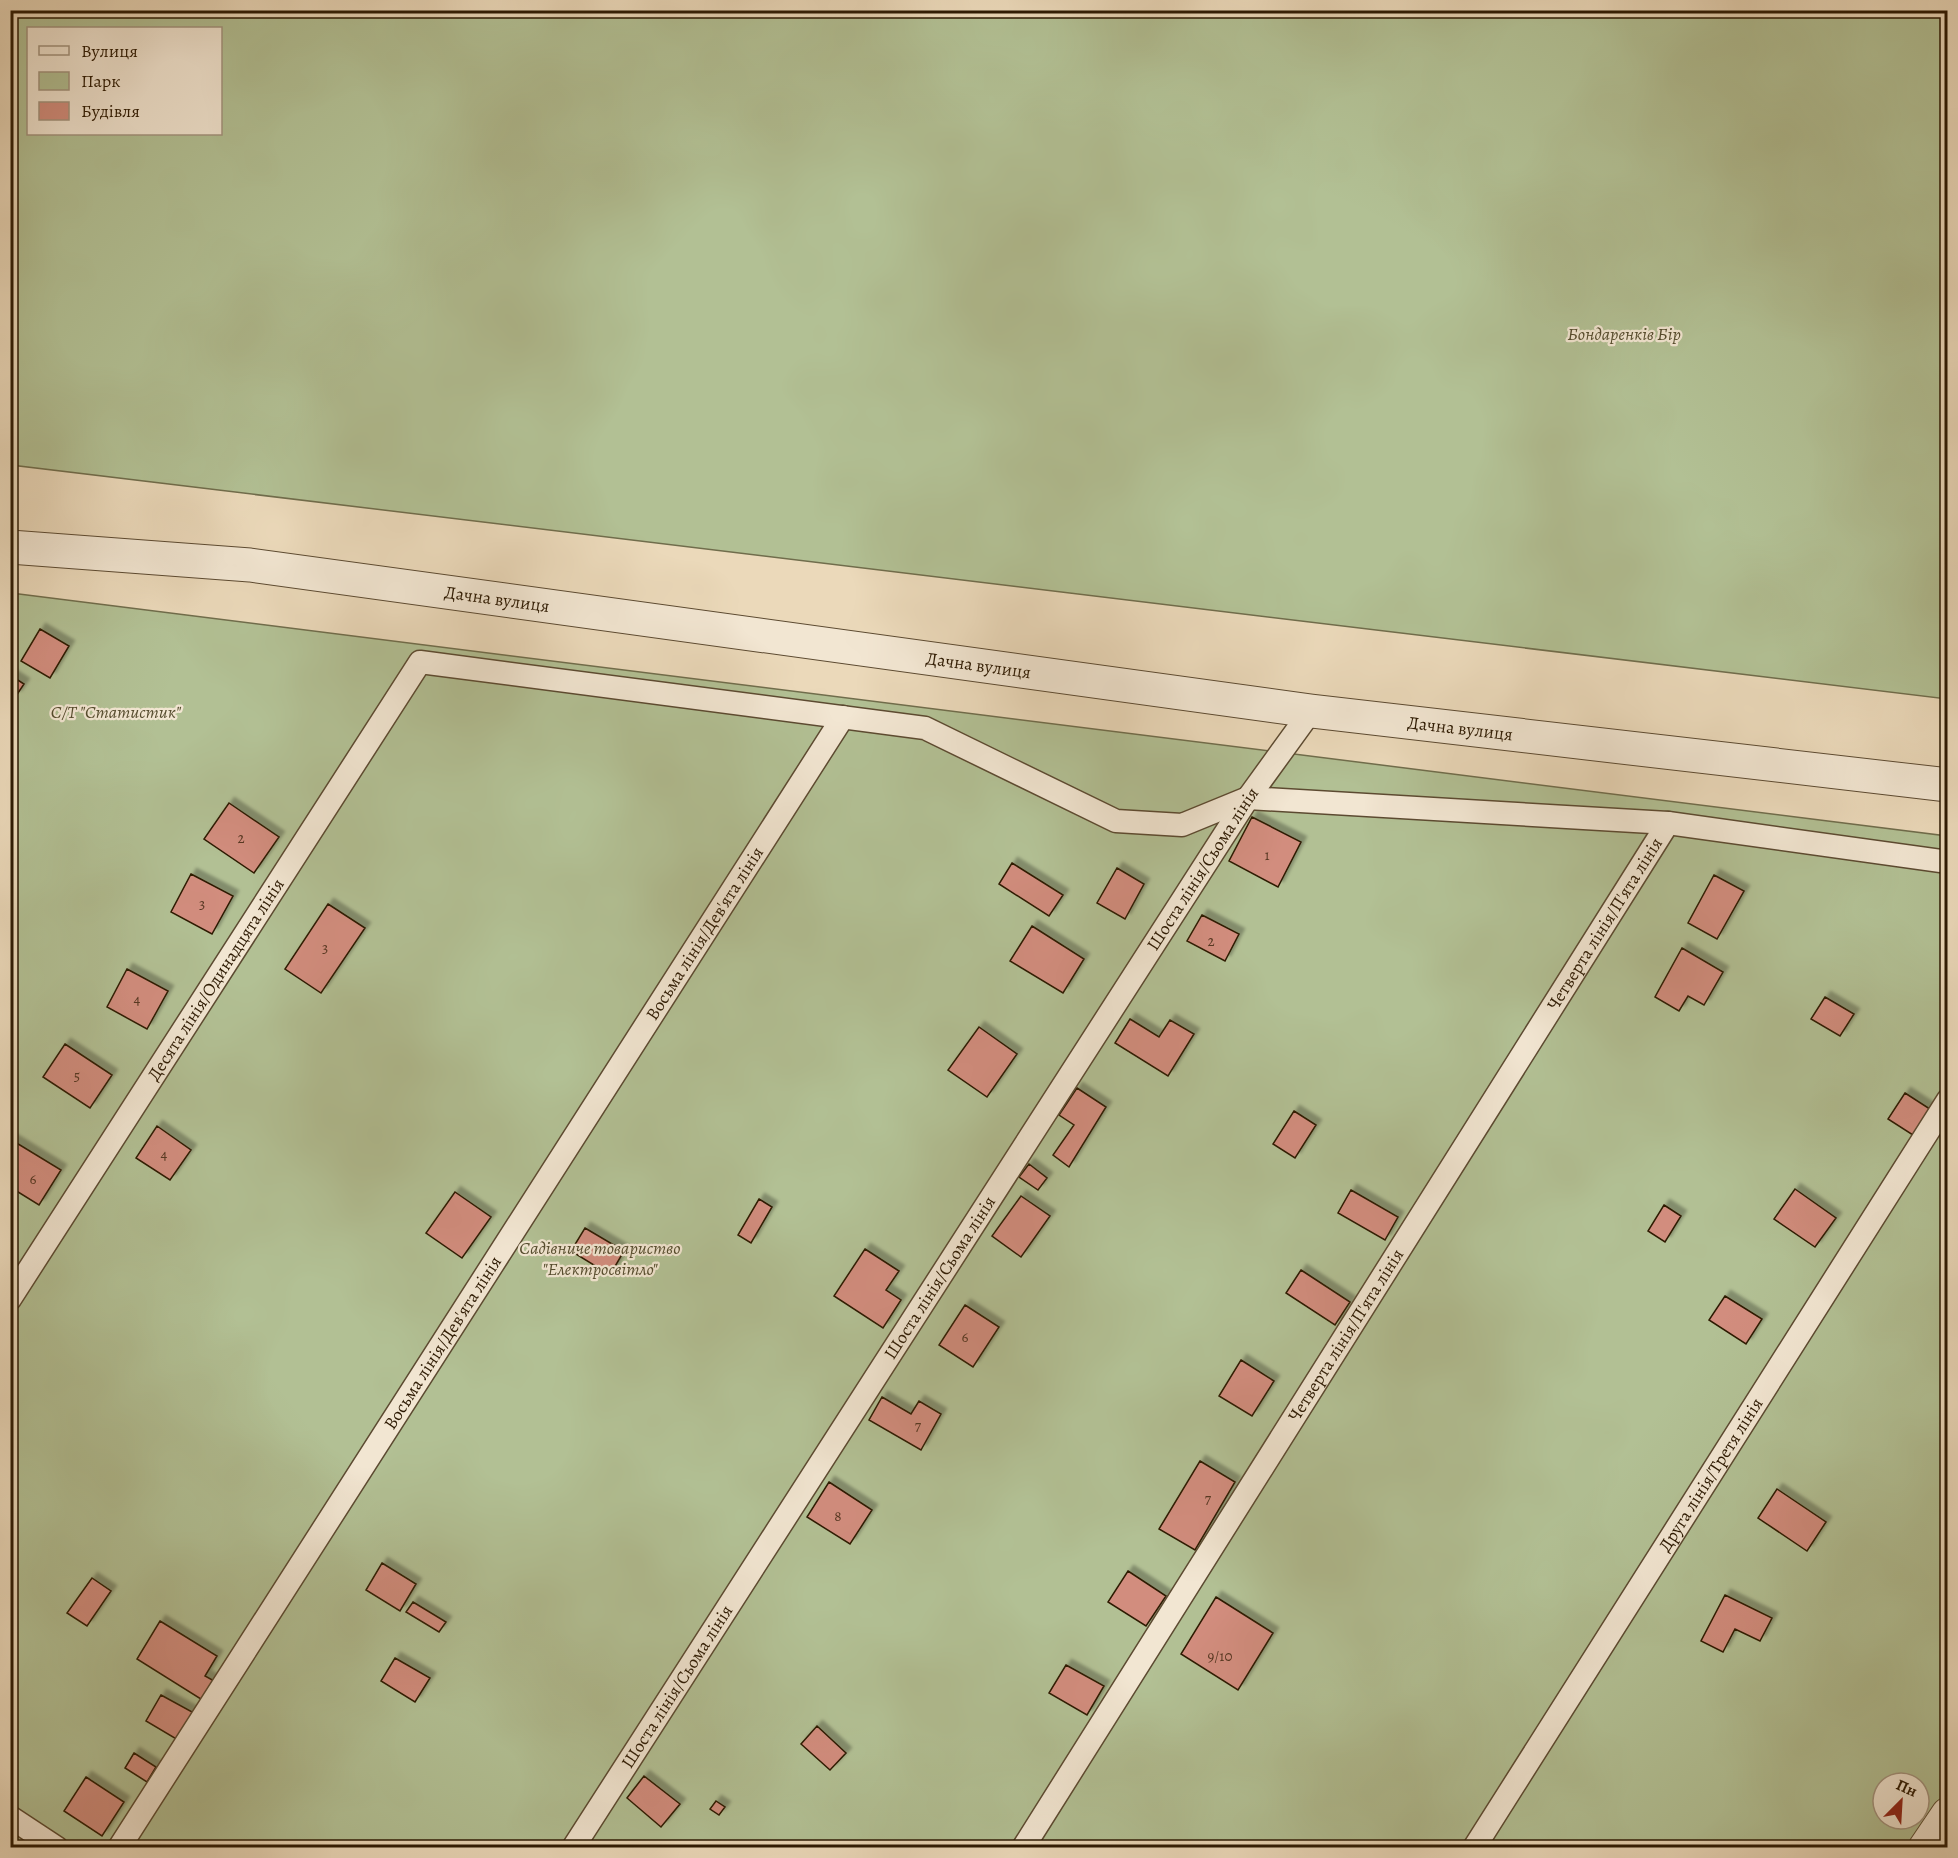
<svg xmlns="http://www.w3.org/2000/svg" width="1958" height="1858" viewBox="0 0 1958 1858" font-family="Alegreya,serif">
<style>
.green{fill:#b2c094;stroke:#706d4c;stroke-width:1.5;fill-rule:evenodd}
.building{fill:#d28d7e;stroke:#2d1a03;stroke-width:1.5;filter:url(#shadow)}
.lines{fill:none;stroke-linecap:round;stroke-linejoin:round}
.lane-casing{stroke:#5c4a31;stroke-width:25}
.street-casing{stroke:#5c4a31;stroke-width:35}
.lane{stroke:#f2e6d2;stroke-width:22}
.street{stroke:#f2e6d2;stroke-width:33}
.labels{text-anchor:middle;dominant-baseline:central;stroke-width:4.5;stroke-linejoin:round;paint-order:stroke}
.number-label{font-size:15px;fill:#563722}
.park-label{font-size:18px;font-style:italic;fill:#554c2e;stroke:#f2e6d2}
.street-label{font-size:18px;fill:#2d1a03;stroke:#f2e6d2}
</style>
<defs>
<filter id="shadow"><feDropShadow dx="5.5" dy="-5.5" stdDeviation="1.5" flood-color="#0004"/></filter>
</defs>
<rect width="100%" height="100%" fill="#ebd9ba"/>
<filter id="stains"><feTurbulence type="fractalNoise" baseFrequency=".00333" numOctaves="4"/><feColorMatrix values="0 0 0 0 .2 0 0 0 0 .09 0 0 0 0 .02 0 0 0 .5 -.17"/></filter>
<radialGradient id="worn" r=".72"><stop offset=".6" stop-color="#630" stop-opacity="0"/><stop offset="1" stop-color="#630" stop-opacity=".3"/></radialGradient>
<path class="green" d="M11 10 1947 11V699L11 465ZM28 28H220V134H28Z
M11 593 1947 836V1847L11 1848ZM1883 1783H1919V1819H1883Z"/>
<path class="building" d="M40 629 69 646 50 678 21 661Z
M10 675 24 684 16 696 10 693Z
M229 803 279 837 254 873 204 839Z
M1252 817 1301 842 1278 887 1229 861Z
M1012 863 1063 895 1049 916 999 884Z
M1117 868 1144 884 1125 919 1097 903Z
M191 874 233 896 212 934 171 912Z
M1714 875 1744 891 1717 939 1688 923Z
M328 904 365 928 321 993 285 969Z
M1202 915 1239 934 1225 961 1187 941Z
M1032 926 1084 959 1063 993 1010 961Z
M1682 948 1723 972 1704 1005 1688 996 1679 1011 1655 997Z
M127 969 168 991 147 1029 107 1007Z
M1825 997 1854 1014 1840 1036 1811 1019Z
M1130 1019 1159 1037 1170 1020 1194 1034 1168 1076 1115 1043Z
M979 1027 1017 1054 987 1097 948 1070Z
M65 1044 112 1075 90 1108 43 1077Z
M1077 1088 1106 1107 1069 1167 1053 1155 1074 1125 1059 1115Z
M1905 1093 1933 1111 1916 1137 1888 1119Z
M1294 1111 1316 1125 1295 1158 1273 1144Z
M157 1126 191 1150 170 1180 136 1158Z
M10 1139 61 1170 39 1205 10 1187Z
M1029 1164 1047 1178 1038 1190 1019 1177Z
M1795 1189 1836 1218 1815 1247 1774 1219Z
M1351 1190 1398 1217 1385 1240 1338 1213Z
M455 1192 491 1217 462 1258 426 1233Z
M1021 1196 1050 1216 1021 1257 992 1236Z
M759 1199 772 1207 751 1243 738 1235Z
M1664 1205 1681 1216 1665 1242 1648 1231Z
M585 1228 624 1251 610 1275 571 1251Z
M865 1249 899 1271 886 1290 901 1300 883 1328 834 1296Z
M1301 1270 1350 1302 1335 1325 1286 1293Z
M1725 1296 1762 1319 1746 1344 1709 1320Z
M965 1305 999 1327 973 1367 939 1345Z
M1241 1360 1274 1381 1252 1416 1219 1396Z
M882 1397 911 1414 919 1401 941 1414 921 1450 869 1420Z
M1200 1461 1235 1482 1195 1550 1159 1529Z
M829 1482 872 1510 850 1544 807 1517Z
M1777 1489 1826 1522 1807 1551 1758 1518Z
M382 1563 416 1584 400 1611 366 1590Z
M1128 1571 1166 1596 1146 1626 1108 1602Z
M92 1578 111 1591 87 1626 67 1613Z
M1725 1595 1772 1618 1760 1641 1735 1629 1723 1652 1701 1641Z
M1216 1597 1273 1633 1238 1690 1181 1654Z
M413 1602 446 1622 439 1632 406 1612Z
M160 1621 217 1656 205 1676 216 1682 204 1701 137 1659Z
M395 1658 430 1678 415 1702 381 1681Z
M1066 1665 1104 1686 1087 1715 1049 1693Z
M161 1695 194 1713 178 1740 146 1721Z
M817 1726 846 1753 830 1770 801 1744Z
M134 1753 156 1767 147 1782 125 1768Z
M644 1776 680 1804 661 1827 627 1798Z
M86 1777 124 1802 102 1836 64 1811Z
M716 1801 725 1807 719 1815 710 1809Z"/>
<g class="lines">
<g class="lane-casing">
<g id="lane">
<path id="s1" d="M10 1299 420 662 925 728 1116 821 1182 825 1248 798 1668 823 1948 862"/>
<path d="M10 1817 57 1848"/>
<path id="s2" d="M119 1848 843 717"/>
<path id="s3" d="M573 1848 1248 798 1311 711"/>
<path id="s4" d="M1023 1848 1668 823"/>
<path id="s5" d="M1474 1848 1948 1100"/>
</g>
</g>
<g class="street-casing">
<g id="street">
<path id="s6" d="M10 547 250 565 1311 711 1948 785"/>
<path d="M1925 1848 1948 1814"/>
</g>
</g>
<use href="#lane" class="lane"/>
<use href="#street" class="street"/>
</g>
<g class="labels">
<g class="number-label">
<text x="241" y="838">2</text>
<text x="1267" y="855">1</text>
<text x="202" y="904">3</text>
<text x="1211" y="941">2</text>
<text x="325" y="948">3</text>
<text x="137" y="999">4</text>
<text x="77" y="1076">5</text>
<text x="164" y="1154">4</text>
<text x="33" y="1179">6</text>
<text x="965" y="1337">6</text>
<text x="918" y="1426">7</text>
<text x="1208" y="1499">7</text>
<text x="838" y="1516">8</text>
<text x="1220" y="1656">9/10</text>
</g>
<g class="park-label">
<text x="1624" y="334">Бондаренків Бір</text>
<text x="116" y="712">С/Т "Статистик"</text>
<text x="600" y="1248">Садівниче товариство<tspan x="600" dy="21">"Електросвітло"</tspan></text>
</g>
<g class="street-label">
<text stroke="none"><textPath href="#s6" startOffset="490">Дачна вулиця</textPath></text>
<text stroke="none"><textPath href="#s6" startOffset="976">Дачна вулиця</textPath></text>
<text stroke="none"><textPath href="#s6" startOffset="1462">Дачна вулиця</textPath></text>
<text stroke="none"><textPath href="#s3" startOffset="1164">Шоста лінія/Сьома лінія</textPath></text>
<text stroke="none"><textPath href="#s4" startOffset="1092">Четверта лінія/П'ята лінія</textPath></text>
<text stroke="none"><textPath href="#s2" startOffset="1086">Восьма лінія/Дев'ята лінія</textPath></text>
<text stroke="none"><textPath href="#s1" startOffset="380">Десята лінія/Одинадцята лінія</textPath></text>
<text stroke="none"><textPath href="#s3" startOffset="678">Шоста лінія/Сьома лінія</textPath></text>
<text stroke="none"><textPath href="#s4" startOffset="606">Четверта лінія/П'ята лінія</textPath></text>
<text stroke="none"><textPath href="#s2" startOffset="600">Восьма лінія/Дев'ята лінія</textPath></text>
<text stroke="none"><textPath href="#s5" startOffset="442">Друга лінія/Третя лінія</textPath></text>
<text stroke="none"><textPath href="#s3" startOffset="192">Шоста лінія/Сьома лінія</textPath></text>
</g>
</g>
<rect width="1958" height="1858" fill="none" stroke="#ebd9ba" stroke-width="36"/>
<rect x="12" y="12" width="1934" height="1834" fill="none" stroke="#2d1a03" stroke-width="3"/>
<rect x="18" y="18" width="1922" height="1822" fill="none" stroke="#2d1a03" stroke-width="1.5"/>
<rect x="27" y="27" width="195" height="108" fill="#f2e6d2" stroke="#a3947f" stroke-width="1.5"/>
<rect x="39" y="46" width="30" height="9" fill="#f2e6d2" stroke="#a3947f" stroke-width="1.5"/>
<text x="81" y="57" font-size="18" fill="#2d1a03">Вулиця</text>
<rect x="39" y="72" width="30" height="18" fill="#b2c094" stroke="#a3947f" stroke-width="1.5"/>
<text x="81" y="87" font-size="18" fill="#2d1a03">Парк</text>
<rect x="39" y="102" width="30" height="18" fill="#d28d7e" stroke="#a3947f" stroke-width="1.5"/>
<text x="81" y="117" font-size="18" fill="#2d1a03">Будівля</text>
<g transform="translate(1901 1801) rotate(24)"><circle r="28" fill="#f2e6d2" stroke="#a3947f" stroke-width="1.5"/>
<path d="M0-4.5L10 22L0 15L-10 22Z" fill="#8f2418"/>
<text y="-9" font-size="16" font-weight="bold" text-anchor="middle" fill="#2d1a03">Пн</text>
</g>
<rect width="100%" height="100%" filter="url(#stains)"/>
<rect width="100%" height="100%" fill="url(#worn)"/>
</svg>
